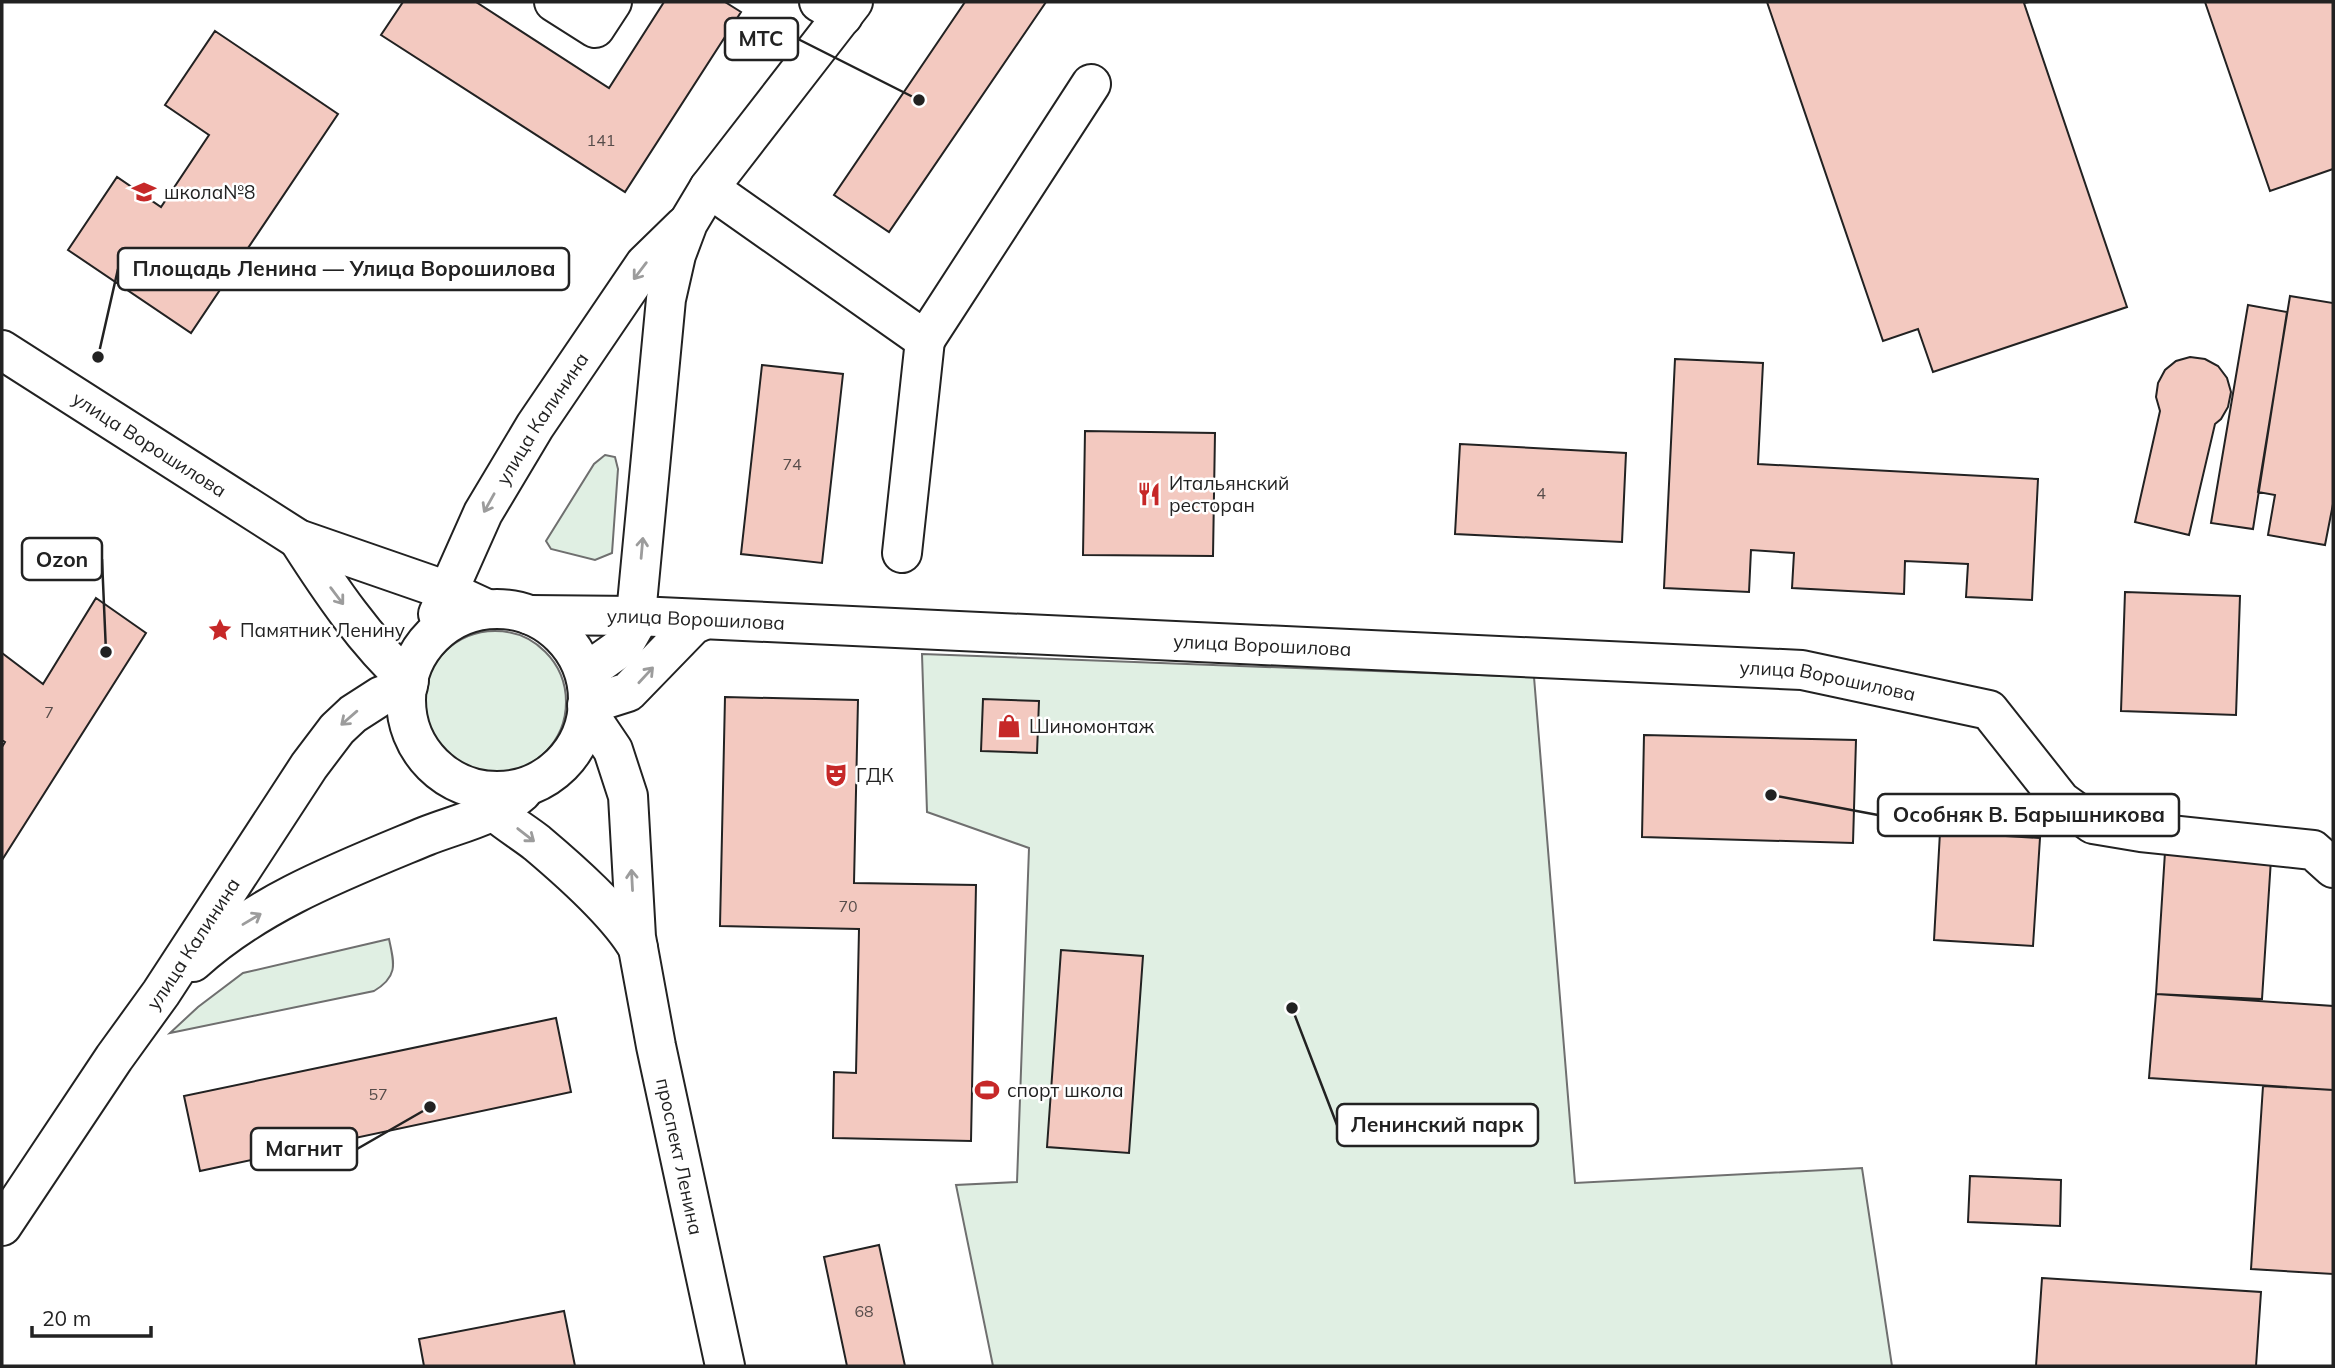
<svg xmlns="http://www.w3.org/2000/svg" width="2335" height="1368" viewBox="0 0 2335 1368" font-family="Mulish,sans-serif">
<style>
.green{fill:#e0efe3;stroke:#6f6f6f;stroke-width:2}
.building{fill:#f3c9c0;stroke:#222;stroke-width:2}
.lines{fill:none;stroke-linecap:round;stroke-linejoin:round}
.minor-casing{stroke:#222;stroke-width:42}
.major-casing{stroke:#222;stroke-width:42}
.minor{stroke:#fff;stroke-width:38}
.major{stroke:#fff;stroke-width:38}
.oneway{stroke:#9c9c9c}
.labels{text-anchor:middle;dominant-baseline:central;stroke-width:5;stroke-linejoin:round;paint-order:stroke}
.number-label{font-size:16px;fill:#564c4a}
.poi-label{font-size:19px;fill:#222;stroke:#fff;text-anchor:start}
.street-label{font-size:19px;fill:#222;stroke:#fff}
.leader{fill:none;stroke:#222;stroke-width:2.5}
.callout-dot{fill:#222;stroke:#fff;stroke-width:2.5}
.callout{fill:#fff;stroke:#222;stroke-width:2.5}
.callout-label{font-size:21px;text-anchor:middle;font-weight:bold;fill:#222}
</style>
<rect width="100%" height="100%" fill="#fff"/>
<path class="green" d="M605 455 615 457 618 469 612 553 595 560 551 549 546 541 594 464Z
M424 702a71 71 0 1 1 142 0a71 71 0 1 1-142 0Z
M922 654 1534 677 1575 1183 1862 1168 1892 1366H993L956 1185 1017 1182 1029 848 927 812Z
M389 939C394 963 399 976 374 991L170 1033 198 1007 243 973Z"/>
<path class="building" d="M403 2H476L609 88 664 2H725L741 12 625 192 381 35Z
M965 2H1046L889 232 834 195Z
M1767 2H2029L2024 3 2127 307 1933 372 1918 329 1883 341Z
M2205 2H2333V169L2270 191Z
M215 31 338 114 191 333 68 250 117 177 161 207 209 135 165 105Z
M2290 296 2333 303V504L2325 545 2268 535 2275 495 2258 492Z
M2248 305 2287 312 2253 529 2211 523Z
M2190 357 2205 359 2218 366 2227 378 2231 392 2228 407 2221 419 2215 424 2189 535 2135 522 2160 411 2156 397 2158 383 2165 370 2176 361Z
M1675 359 1763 363 1758 464 2038 479 2032 600 1966 597 1968 564 1905 561 1904 594 1792 588 1794 553 1751 550 1749 592 1664 588Z
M762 365 843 374 822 563 741 554Z
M1085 431 1215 433 1213 556 1083 555Z
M1460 444 1626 453 1622 542 1455 534Z
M2125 592 2240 596 2236 715 2121 711Z
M96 598 146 633 2 860V747L5 742 2 740V653L43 684Z
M725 697 858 700 854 883 976 885 971 1141 833 1138 834 1072 856 1073 859 929 720 926Z
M983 699 1039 701 1037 753 981 751Z
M1644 735 1856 740 1853 843 1642 837Z
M1940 832 2040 838 2033 946 1934 940Z
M2165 852 2271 859 2262 999 2156 994Z
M1061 950 1143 956 1129 1153 1047 1147Z
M2156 994 2333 1006V1090L2149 1078Z
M556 1018 571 1092 200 1171 184 1096Z
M2263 1086 2333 1090V1274L2251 1269Z
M1970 1176 2061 1180 2060 1226 1968 1222Z
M879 1245 905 1366H847L824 1257Z
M2042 1278 2261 1292 2256 1366H2036Z
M564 1311 575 1366H424L419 1339Z"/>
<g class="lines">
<g class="minor-casing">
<g id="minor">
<path d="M554 2 595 28 612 2"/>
<path d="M819 2 843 16"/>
<path d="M709 188 925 340 1091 84"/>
<path d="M902 553 925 340"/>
<path id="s1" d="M530 615 637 616 1802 670 1989 710 2061 801 2093 824 2141 832 2313 850 2333 868"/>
<path d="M587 705 628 692 693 625 704 620"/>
</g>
</g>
<g class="major-casing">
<g id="major">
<path id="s2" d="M2 350 298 539 448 591 487 609"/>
<path d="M298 539C330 589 365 641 409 681"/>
<circle cx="497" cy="700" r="91"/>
<path id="s3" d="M438 614 483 513 535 426 645 264 684 226"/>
<path d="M585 673 623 646 635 625 666 299 676 255 688 223 709 188 853 2"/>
<path id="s4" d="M588 713 613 750 628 796 636 937 656 1046 725 1366"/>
<path d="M479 795C493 815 518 828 537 843 569 870 617 912 638 948"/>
<path d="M193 962C259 902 344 870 426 836 459 823 495 816 522 792"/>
<path id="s5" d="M2 1226 114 1058 161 993 309 766 337 729 353 714 381 696 408 686"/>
</g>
</g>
<use href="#minor" class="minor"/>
<use href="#major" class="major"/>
</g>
<defs><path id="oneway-shaft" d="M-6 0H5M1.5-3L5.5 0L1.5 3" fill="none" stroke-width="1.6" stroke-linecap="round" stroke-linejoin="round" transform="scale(1.75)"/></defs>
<g class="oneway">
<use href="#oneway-shaft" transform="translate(640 271) rotate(127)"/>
<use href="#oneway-shaft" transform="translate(489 503) rotate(119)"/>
<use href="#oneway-shaft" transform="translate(642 548) rotate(-85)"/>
<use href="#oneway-shaft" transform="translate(337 596) rotate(53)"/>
<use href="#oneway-shaft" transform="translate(646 675) rotate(-47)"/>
<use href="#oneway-shaft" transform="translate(349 718) rotate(139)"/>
<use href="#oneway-shaft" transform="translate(526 835) rotate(38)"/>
<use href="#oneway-shaft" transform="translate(632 880) rotate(-93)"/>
<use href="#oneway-shaft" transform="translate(252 919) rotate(-31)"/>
</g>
<defs>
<g id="school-bare" transform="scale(1.89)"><path d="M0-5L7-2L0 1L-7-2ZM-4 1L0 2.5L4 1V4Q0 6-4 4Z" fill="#c62828" stroke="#fff" stroke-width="2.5" paint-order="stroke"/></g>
<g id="restaurant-bare" transform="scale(1.89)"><path d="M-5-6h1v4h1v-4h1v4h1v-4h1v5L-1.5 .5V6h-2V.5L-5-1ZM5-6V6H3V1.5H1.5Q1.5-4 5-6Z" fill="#c62828" stroke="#fff" stroke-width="2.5" paint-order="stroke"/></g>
<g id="sight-bare" transform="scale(1.89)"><path d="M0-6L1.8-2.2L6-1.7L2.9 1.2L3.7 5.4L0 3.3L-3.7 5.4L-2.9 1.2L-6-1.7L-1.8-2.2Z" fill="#c62828" stroke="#fff" stroke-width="2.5" paint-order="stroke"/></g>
<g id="shop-bare" transform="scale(1.89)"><path d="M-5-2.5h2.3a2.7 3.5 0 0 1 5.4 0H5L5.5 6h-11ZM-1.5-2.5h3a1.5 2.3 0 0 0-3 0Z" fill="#c62828" stroke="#fff" stroke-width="2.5" paint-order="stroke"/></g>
<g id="theatre-bare" transform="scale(1.89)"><path d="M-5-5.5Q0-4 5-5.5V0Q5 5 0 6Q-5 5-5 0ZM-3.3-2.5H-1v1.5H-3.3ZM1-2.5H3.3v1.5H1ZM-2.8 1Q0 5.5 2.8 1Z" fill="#c62828" stroke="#fff" stroke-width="2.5" paint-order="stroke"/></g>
<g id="stadium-bare" transform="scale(1.89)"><path d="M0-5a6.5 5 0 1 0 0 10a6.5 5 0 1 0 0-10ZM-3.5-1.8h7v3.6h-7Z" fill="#c62828" stroke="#fff" stroke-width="2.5" paint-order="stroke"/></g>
</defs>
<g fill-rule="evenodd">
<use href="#school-bare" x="144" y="192"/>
<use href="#restaurant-bare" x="1149" y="494"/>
<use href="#sight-bare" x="220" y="630"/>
<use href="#shop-bare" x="1009" y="726"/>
<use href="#theatre-bare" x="836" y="775"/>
<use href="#stadium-bare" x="987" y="1090"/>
</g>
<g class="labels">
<g class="number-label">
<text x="601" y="140">141</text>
<text x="792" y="464">74</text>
<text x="1541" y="493">4</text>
<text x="49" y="712">7</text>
<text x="848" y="906">70</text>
<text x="378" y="1094">57</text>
<text x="864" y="1311">68</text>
</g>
<g class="poi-label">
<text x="164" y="192">школа№8</text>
<text x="1169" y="483">Итальянский<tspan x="1169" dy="22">ресторан</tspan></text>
<text x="240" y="630">Памятник Ленину</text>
<text x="1029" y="726">Шиномонтаж</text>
<text x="856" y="775">ГДК</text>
<text x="1007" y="1090">спорт школа</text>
</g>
<g class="street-label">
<text stroke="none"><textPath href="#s3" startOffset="222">улица Калинина</textPath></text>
<text stroke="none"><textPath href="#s2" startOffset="175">улица Ворошилова</textPath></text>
<text stroke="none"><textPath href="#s1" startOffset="166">улица Ворошилова</textPath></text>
<text stroke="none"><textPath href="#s1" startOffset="733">улица Ворошилова</textPath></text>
<text stroke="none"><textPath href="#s1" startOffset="1300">улица Ворошилова</textPath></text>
<text stroke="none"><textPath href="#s5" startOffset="341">улица Калинина</textPath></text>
<text stroke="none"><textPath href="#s4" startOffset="458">проспект Ленина</textPath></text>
</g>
</g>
<path class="leader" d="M919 100L798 39M98 357L118 269M106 652L102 559M1771 795L1878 815M1292 1008L1337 1125M430 1107L357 1149"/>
<g class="callout-dot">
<circle cx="919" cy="100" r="7"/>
<circle cx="98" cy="357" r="7"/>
<circle cx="106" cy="652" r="7"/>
<circle cx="1771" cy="795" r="7"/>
<circle cx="1292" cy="1008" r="7"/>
<circle cx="430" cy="1107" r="7"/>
</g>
<g class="callout">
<rect x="725" y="18" width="73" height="42" rx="7"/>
<rect x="118" y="248" width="451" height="42" rx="7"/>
<rect x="22" y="538" width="80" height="42" rx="7"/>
<rect x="1878" y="794" width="301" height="42" rx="7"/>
<rect x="1337" y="1104" width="201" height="42" rx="7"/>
<rect x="251" y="1128" width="106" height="42" rx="7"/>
</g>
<g class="callout-label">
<text x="761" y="46">МТС</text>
<text x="344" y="276">Площадь Ленина — Улица Ворошилова</text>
<text x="62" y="567">Ozon</text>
<text x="2029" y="822">Особняк В. Барышникова</text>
<text x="1437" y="1132">Ленинский парк</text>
<text x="304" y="1156">Магнит</text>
</g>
<rect width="2335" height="1368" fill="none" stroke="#222222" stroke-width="7"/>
<path d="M32 1326v10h119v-10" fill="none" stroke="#222222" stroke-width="3.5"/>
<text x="42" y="1326" font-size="21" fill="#222222" stroke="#ffffff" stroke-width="5" paint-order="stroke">20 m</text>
</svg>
